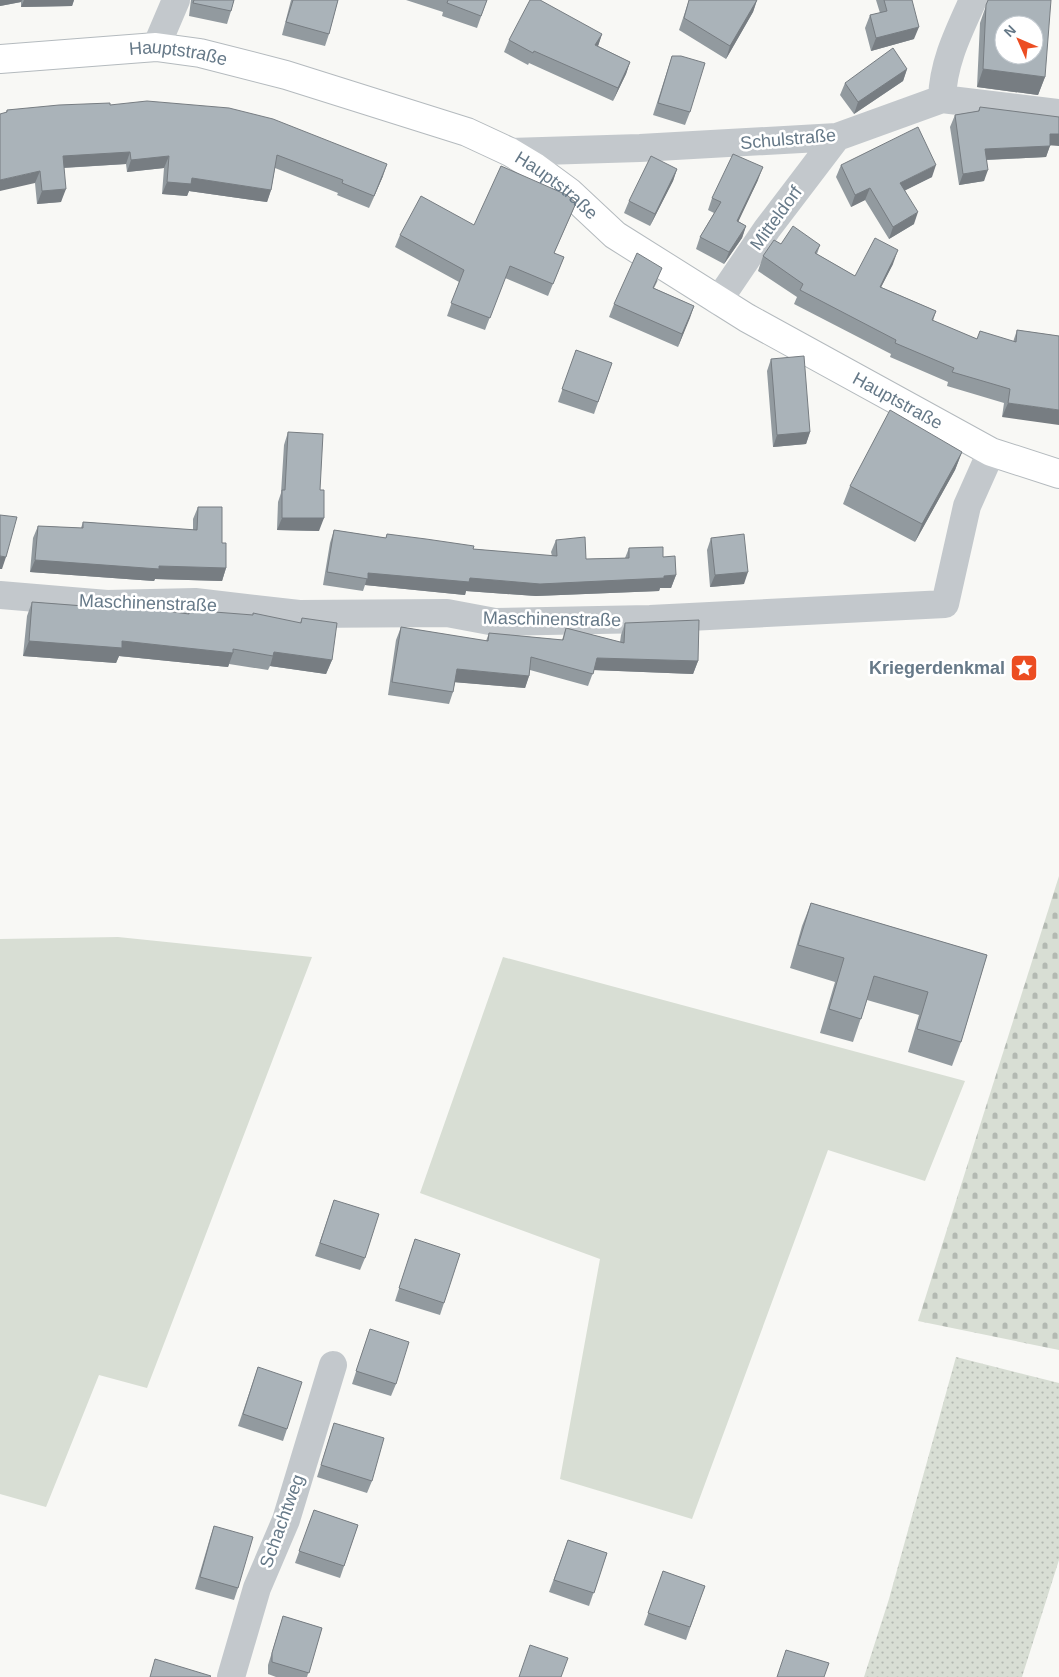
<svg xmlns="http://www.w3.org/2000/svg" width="1059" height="1677" viewBox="0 0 1059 1677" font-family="Helvetica,sans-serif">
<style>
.green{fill:#d8ded4}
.cemetery{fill:url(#cemetery-stones)}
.garden{fill:url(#garden-dots)}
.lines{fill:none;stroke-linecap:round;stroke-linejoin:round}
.major-casing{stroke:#b4babe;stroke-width:30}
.minor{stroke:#c3c8cc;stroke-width:28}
.major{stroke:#fff;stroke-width:28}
.wall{fill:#929a9f}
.shaded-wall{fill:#777d82}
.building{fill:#aab3b9;stroke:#777d82;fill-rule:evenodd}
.labels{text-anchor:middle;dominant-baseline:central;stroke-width:5;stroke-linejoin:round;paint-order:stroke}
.street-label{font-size:18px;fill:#667988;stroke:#fff}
.poi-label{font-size:18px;font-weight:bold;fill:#667988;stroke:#fff;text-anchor:end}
</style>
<defs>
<pattern id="cemetery-stones" width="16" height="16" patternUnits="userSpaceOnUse" patternTransform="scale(1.25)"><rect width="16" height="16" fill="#d8ded4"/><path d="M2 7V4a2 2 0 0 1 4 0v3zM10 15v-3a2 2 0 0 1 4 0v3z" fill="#b3b9b2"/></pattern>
<pattern id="garden-dots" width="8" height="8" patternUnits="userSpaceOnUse" patternTransform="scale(1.25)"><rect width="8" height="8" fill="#d8ded4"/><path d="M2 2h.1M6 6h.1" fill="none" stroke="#b3b9b2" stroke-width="1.8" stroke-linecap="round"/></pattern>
</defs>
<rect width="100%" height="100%" fill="#f8f8f5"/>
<path class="green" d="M118 937 312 957 147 1388 99 1375 46 1507 0 1494V939Z
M503 957 965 1081 925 1181 828 1150 692 1519 560 1479 600 1259 420 1193Z"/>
<path class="cemetery" d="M1059 876V1350L918 1321Z"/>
<path class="garden" d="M956 1357 1059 1383V1560L1022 1677H864L889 1599Z"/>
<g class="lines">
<g class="major-casing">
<g id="major">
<path id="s1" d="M0 59 156 47 200 53 286 75 467 132 510 152 535 167 569 192 615 235 747 318 991 452 1059 474"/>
</g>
</g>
<path class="minor" d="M156 47 176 0
M942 99C943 63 958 33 973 0
M510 152 640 148 837 137 942 99 1059 113
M718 301 767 229 837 137
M0 595 107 604 195 602 299 614 447 613 495 622 650 619 945 604 967 506 991 452
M231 1677 257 1588 286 1520 333 1365"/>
<use href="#major" class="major"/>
</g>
<path class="wall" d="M0 0H74L72 6 21 7V2L0 6Z
M191 0H234L231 11 227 24 189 16Z
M291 0H338L329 34 325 46 282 35Z
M406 0H487L477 28 442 16 443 12Z
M689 0H757L753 12 726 59 679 30Z
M876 0H912L914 39 871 51 865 28 870 15 880 13Z
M988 0 1045 77 1038 95 977 87 980 23Z
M602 34 598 46 630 62 626 74 613 101 529 63 528 65 504 52 509 40Z
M672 56 690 112 685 125 653 115Z
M907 69 903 81 854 114 840 95 845 83Z
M110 105 383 176 369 208 337 195 338 193 275 168 271 190 267 202 189 191 187 196 162 194 164 168 127 172 126 164 64 168 61 202 37 204 35 183 6 112 7 110Z
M980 107 1050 145 1046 157 987 160 984 181 959 185 950 127 955 115 978 111Z
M841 165 932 177 905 190 914 224 889 239 865 200 851 207 836 177Z
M677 169 673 181 650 226 624 213 629 201Z
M758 180 738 221 746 226 742 238 724 264 696 249 700 237 714 213 708 210 712 198Z
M576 203 571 215 554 253 564 257 548 296 505 278 485 330 447 316 459 282 395 247 400 235 474 225Z
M820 245 817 254 855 276 893 264 881 287 936 311 933 321 977 339 980 331 1013 342 1017 330 1059 336 1002 417 1004 403 947 386 948 382 890 357 891 354 794 304 797 297 758 271 763 256Z
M658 280 654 288 694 306 678 347 609 317 614 304Z
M576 350 612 363 594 414 558 402Z
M771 359 810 432 806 444 773 447 767 371Z
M288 432 320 490 319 531 277 530 278 502 281 493 284 445Z
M962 452 955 470 915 542 843 504 850 486Z
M198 507 222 543 226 568 222 581 155 579 154 581 30 572 33 538 38 526 81 528 83 522 193 530V519Z
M334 530 386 538 387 534 473 549 552 556 551 552 556 540 586 559 625 558 629 548 663 557 676 575 671 588H660L659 591 536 596 466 591 465 595 365 585 363 591 323 585 330 543Z
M711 538 744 584 710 587 707 550Z
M32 602 136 610 137 607 188 614 189 610 300 623 302 618 332 660 326 674 270 666 268 670 229 664 228 667 119 656 116 663 23 656 27 616Z
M625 623 698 661 693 674 594 670 588 686 530 670 529 676 525 688 455 682 453 692 449 704 388 695 396 640 401 627 486 641 489 633 562 640 566 628 620 642 621 635Z
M811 903 987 955 961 1042 952 1066 908 1052 919 1015 867 1000 853 1042 820 1033 835 982 790 968 802 926Z
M334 1200 365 1258 360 1270 315 1256Z
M415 1239 444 1303 440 1315 395 1301Z
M370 1329 396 1384 391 1396 352 1384Z
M258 1367 287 1429 283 1441 238 1426Z
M334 1423 372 1481 367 1493 317 1477Z
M314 1510 358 1525 340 1578 295 1563Z
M214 1526 238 1588 234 1600 195 1589 210 1538Z
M568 1540 607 1553 589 1606 549 1592Z
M663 1571 705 1586 686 1640 644 1625Z
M283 1616 322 1628 307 1677H276L268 1674V1665Z"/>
<path class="shaded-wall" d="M0 0H22L21 2 0 6Z
M24 0H74L72 6 21 7Z
M757 0 753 12 726 59 730 46Z
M919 27 914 39 871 51 876 38Z
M602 34 598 46 595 45Z
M630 62 626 74 613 101 618 88Z
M907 69 903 81 854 114 858 102Z
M983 69 1045 77 1038 95 977 87Z
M1050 134H1059V146L1046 145Z
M1050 146 1046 157 981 160 985 149Z
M130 152 126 164 59 168 63 156Z
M169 156 164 168 127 172 131 160Z
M387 164 383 176 369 208 374 196Z
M936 165 932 177 896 195 900 183Z
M763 167 758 180 733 233 737 221Z
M677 169 673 181 650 226 655 214Z
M988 170 984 181 959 185 963 174Z
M40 171 35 183 0 191V180Z
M192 178 271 190 267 202 189 191 187 196 162 194 167 182Z
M870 188 865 200 851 207 855 195Z
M66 189 61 202 37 204 42 191Z
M918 212 914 224 889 239 893 227Z
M746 226 742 238 724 264 729 252Z
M898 250 893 264 874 301 880 287Z
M694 306 690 318 678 347 682 334Z
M1008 403 1059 410V425L1002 417Z
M810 432 806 444 773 447 777 435Z
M962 452 955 470 915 542 922 524Z
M282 518H324L319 531 277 530Z
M0 556 6 557 2 569H0Z
M35 560 159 566 226 568 222 581 155 579 154 581 30 572Z
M748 572 744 584 710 587 715 575Z
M368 573 470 578 664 576 676 575 671 588H660L659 591 536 596 466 591 465 595 365 585Z
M29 641H122L233 653 228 667 119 656 116 663 23 656Z
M274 652 332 660 326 674 270 666Z
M597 658 698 661 693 674 593 670Z
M457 669 529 676 525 688 452 682Z"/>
<path class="building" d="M194 0H234L231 11 193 3Z
M293 0H338L329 34 286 22Z
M448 0H487L481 16 447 3Z
M530 0H540L602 34 595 45 630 62 618 88 534 51 533 53 509 40Z
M689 0H757L730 46 684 18Z
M884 0H912L919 27 876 38 870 15 887 11Z
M988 0H1051L1045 77 983 69 986 5ZM1004 25H1034V55H1004Z
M893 48 907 69 858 102 845 83Z
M672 56H681L705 63 690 112 658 103Z
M147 101 229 108 273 119 387 164 374 196 342 183 343 180 277 155 271 190 192 178 191 184 167 182 169 156 131 160 130 152 63 156 66 189 42 191 40 171 0 180V114L7 112V110L59 105 110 103V105Z
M980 107 1059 117V134H1050V146L985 149 988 170 963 174 955 115 979 111Z
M918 127 936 165 900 183 918 212 893 227 870 188 855 195 841 165Z
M733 154 763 167 737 221 746 226 729 252 700 237 721 202 712 198Z
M651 156 677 169 655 214 629 201Z
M501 166 567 195 576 203 554 253 564 257 553 284 510 266 490 318 451 303 464 270 400 235 421 196 474 225Z
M793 226 820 245 815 253 855 276 875 238 898 250 880 287 936 311 932 320 977 339 980 331 1016 342 1017 330 1059 336V410L1008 403 1010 389 952 372 954 368 895 343 896 340 800 290 803 284 763 256 774 240 781 244Z
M637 253 662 268 653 288 694 306 682 334 614 304Z
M576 350 612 363 598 402 562 389Z
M804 356 810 432 777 435 771 359Z
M890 410 962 452 922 524 850 486Z
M288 432 323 434 320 490H324V518H282V490H285Z
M198 507H222V543H226V568L159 566V569L35 560 38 526 83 528V522L197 530Z
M0 515 17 517 6 557 0 556Z
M334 530 386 538 387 534 426 539 474 546 473 549 557 556 556 540 585 537 586 559 629 558V548L663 547V557L675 556 676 575 664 576V578L540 584 470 578 469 582 368 573V579L327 572Z
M744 534 748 572 715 575 711 538Z
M32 602 136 610 137 607 189 614V610L253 615V613L301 623 302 618 337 623 332 660 274 652 273 656 233 649V653L122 641V648L29 641Z
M699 620 698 661 597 658 593 674 531 657 529 676 457 669 453 692 392 682 401 627 488 641 489 633 563 640 566 628 624 643 625 623Z
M811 903 987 955 961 1042 917 1029 928 992 874 976 861 1019 829 1009 844 958 798 945Z
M334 1200 379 1214 365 1258 320 1243Z
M415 1239 460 1254 444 1303 399 1288Z
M370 1329 409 1342 396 1384 356 1371Z
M258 1367 302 1382 287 1429 243 1414Z
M334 1423 384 1438 372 1481 321 1465Z
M314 1510 358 1525 344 1566 299 1551Z
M214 1526 253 1537 238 1588 200 1577Z
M568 1540 607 1553 594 1593 554 1580Z
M663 1571 705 1586 690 1627 648 1613Z
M283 1616 322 1628 309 1673 272 1662V1653Z
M530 1645 568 1658 561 1677H519Z
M786 1650 829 1663 824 1677H777Z
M155 1659 211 1676 210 1677H150Z"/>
<defs>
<g id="sight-square" transform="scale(1.4375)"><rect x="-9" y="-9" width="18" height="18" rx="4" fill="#ec4d22" stroke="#fff"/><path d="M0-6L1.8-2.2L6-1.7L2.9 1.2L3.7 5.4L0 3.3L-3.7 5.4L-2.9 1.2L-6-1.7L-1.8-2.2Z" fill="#fff"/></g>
</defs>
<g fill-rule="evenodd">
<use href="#sight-square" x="1024" y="668"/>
</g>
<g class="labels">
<g class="street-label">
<text stroke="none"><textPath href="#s1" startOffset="179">Hauptstraße</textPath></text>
<text transform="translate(788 139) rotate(-5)">Schulstraße</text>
<text stroke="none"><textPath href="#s1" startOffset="584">Hauptstraße</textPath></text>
<text transform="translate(776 218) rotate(-54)">Mitteldorf</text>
<text stroke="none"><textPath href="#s1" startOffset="989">Hauptstraße</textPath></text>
<text transform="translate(148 603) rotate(2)">Maschinenstraße</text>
<text transform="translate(552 619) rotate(1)">Maschinenstraße</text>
<text transform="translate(282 1521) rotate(-70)">Schachtweg</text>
</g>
<g class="poi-label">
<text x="1005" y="668">Kriegerdenkmal</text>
</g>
</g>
<g transform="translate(1019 40) rotate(315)"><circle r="24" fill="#ffffff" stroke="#c2c9cf"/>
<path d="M0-4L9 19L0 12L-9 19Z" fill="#ec4d22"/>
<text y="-8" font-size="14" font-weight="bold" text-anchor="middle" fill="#667988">N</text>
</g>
</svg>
